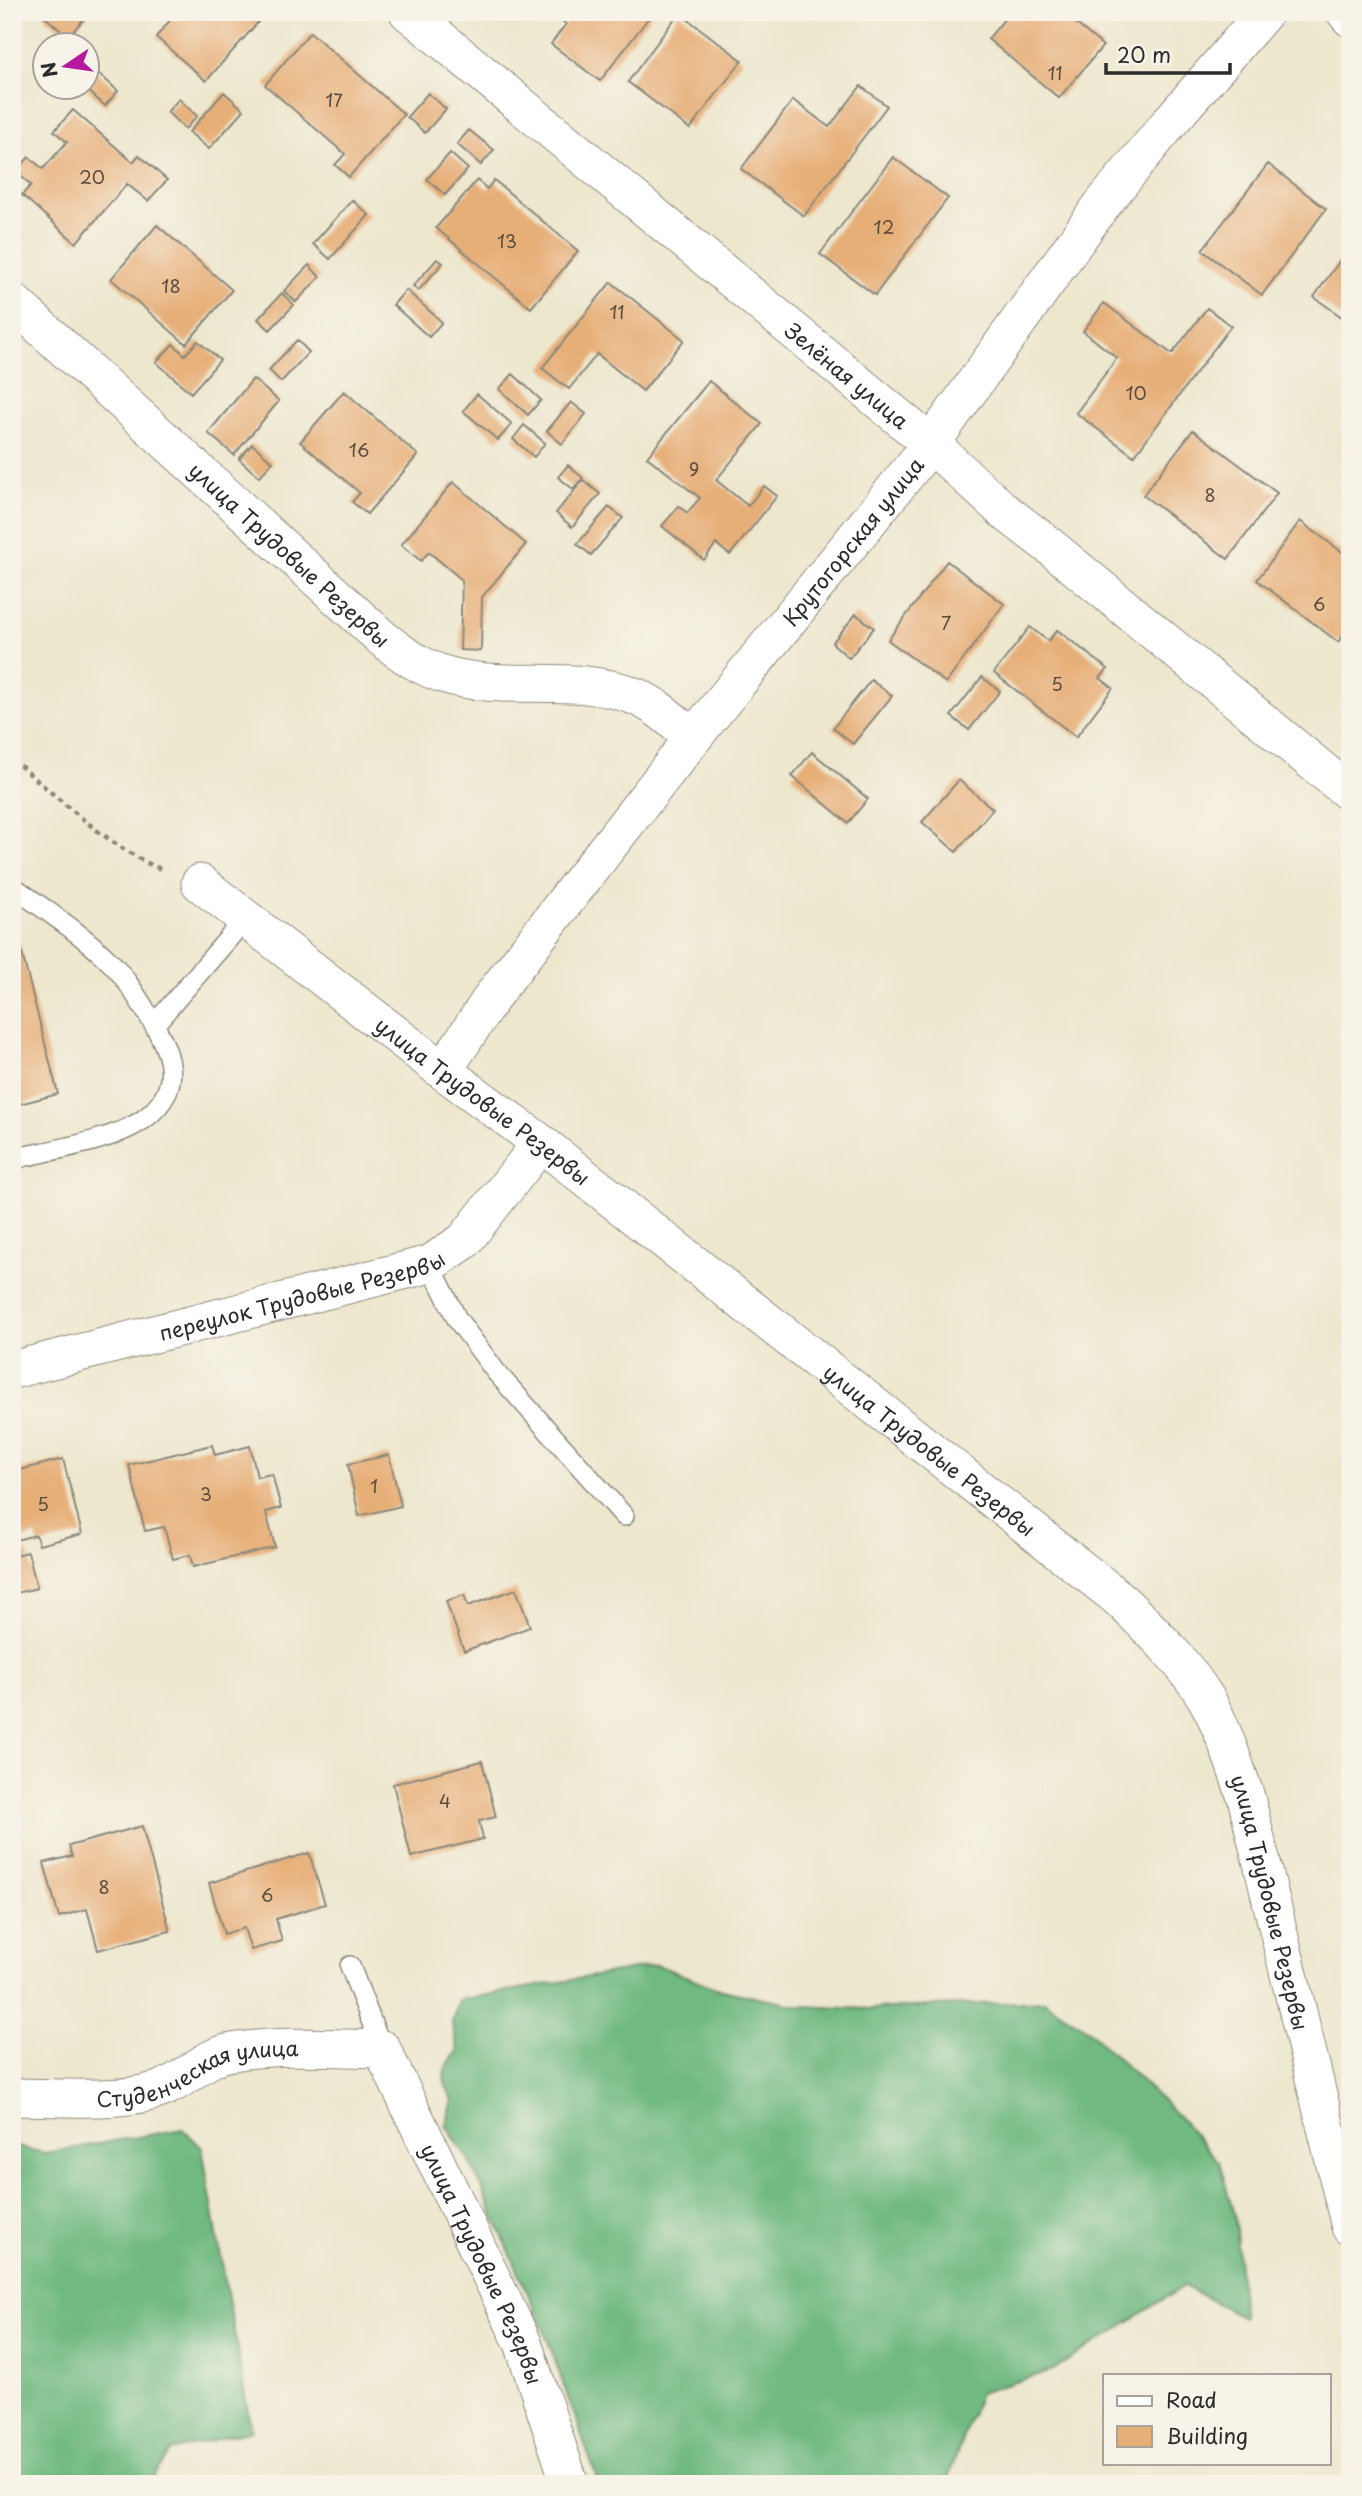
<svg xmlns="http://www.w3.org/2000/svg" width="1362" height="2496" viewBox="0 0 1362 2496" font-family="'Playpen Sans',sans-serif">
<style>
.forest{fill:#70b980;stroke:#4e7256;stroke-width:2}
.building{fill:#e7af78}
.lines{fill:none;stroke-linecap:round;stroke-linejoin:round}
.service-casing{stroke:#8c897c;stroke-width:22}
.minor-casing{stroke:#8c897c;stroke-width:39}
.path{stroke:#8c897c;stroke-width:4.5;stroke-dasharray:5 5;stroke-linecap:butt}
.service{stroke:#fff;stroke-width:19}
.minor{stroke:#fff;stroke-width:37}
.labels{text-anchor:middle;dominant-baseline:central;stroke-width:6;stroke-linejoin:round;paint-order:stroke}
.number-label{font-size:18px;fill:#5a4c3e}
.street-label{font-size:21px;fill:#2b2b2b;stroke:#f7f3e8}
</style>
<rect width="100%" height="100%" fill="#f7f3e8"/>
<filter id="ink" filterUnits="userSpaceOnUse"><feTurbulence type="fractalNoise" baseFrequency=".0143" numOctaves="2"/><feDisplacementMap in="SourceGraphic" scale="14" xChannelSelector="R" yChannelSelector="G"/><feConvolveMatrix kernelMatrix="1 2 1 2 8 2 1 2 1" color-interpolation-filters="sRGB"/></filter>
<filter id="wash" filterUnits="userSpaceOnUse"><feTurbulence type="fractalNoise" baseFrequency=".00686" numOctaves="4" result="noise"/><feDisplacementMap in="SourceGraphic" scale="28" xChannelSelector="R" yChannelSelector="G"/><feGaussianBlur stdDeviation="1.57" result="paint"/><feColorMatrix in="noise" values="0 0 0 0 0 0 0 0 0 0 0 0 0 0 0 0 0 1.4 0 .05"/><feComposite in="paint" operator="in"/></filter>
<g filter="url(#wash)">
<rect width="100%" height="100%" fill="#ede7ce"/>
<path class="forest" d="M657 1965 721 1990 799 2006 869 2009 1044 2001 1087 2029 1177 2115 1219 2162 1235 2218 1243 2317 1184 2286 1053 2370 979 2393 946 2484H599L544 2330 470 2162 446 2125 453 2100C439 2076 442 2072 458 2050L452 2023 458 2000Z
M183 2129 202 2148 251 2430 171 2451 149 2484H12V2146L45 2153Z"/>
<g id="blocks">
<path class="building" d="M47 12H90L68 37 44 16Z
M177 12H267L206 81 156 37Z
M550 12H653L600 81 551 44 566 24Z
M1010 12H1062L1103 46 1059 98 988 39Z
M679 13 742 60 690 129 628 82Z
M310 32 404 114 349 177 335 165 345 154 265 85Z
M96 71 118 91 105 106 85 88H88V81Z
M861 86 887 106 804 216 741 169 793 100 829 127Z
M224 92 244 110 209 149 189 132Z
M428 93 446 109 425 133 407 117Z
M179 99 197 116 185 129 167 112Z
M73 110 133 162 139 155 167 180 148 201 127 184 76 243 22 195 31 185 16 172 29 157 43 169 67 142 54 131Z
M469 130 494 150 481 165 457 144Z
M450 153 468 169 445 195 427 179Z
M893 157 948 198 875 295 820 254Z
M1268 164 1326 209 1262 295 1202 250Z
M477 180 487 189 494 180 578 251 531 308 436 228Z
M352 200 369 215 330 259 313 244Z
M157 225 232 290 186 344 111 279Z
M1350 246V323L1314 297Z
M437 259 443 263 418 291 413 286Z
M309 265 320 277 296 302 284 291Z
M611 282 684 340 643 391 597 354 569 389 542 368Z
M406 290 442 322 429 337 393 305Z
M282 293 294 305 270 330 258 319Z
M1104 303 1172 354 1207 308 1231 326 1134 456 1076 413 1117 358 1083 331Z
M297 340 309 352 281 382 269 370Z
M198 341 220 360 191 393 156 362 173 344 185 355Z
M513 374 541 400 528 415 499 389Z
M253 379 279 401 234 455 208 433Z
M709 381 762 424 716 480 748 506 764 486 777 496 730 555 716 544 704 560 662 526 679 506 687 513 700 498 647 457Z
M344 391 418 455 367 514 352 502 360 493 300 442Z
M477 394 512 424 498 440 463 411Z
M571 402 586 414 562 444 547 431Z
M524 425 545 443 534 457 513 439Z
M1193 430 1277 493 1228 559 1143 495Z
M252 444 273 462 259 477 239 459Z
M568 465 583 478 573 489 558 477Z
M583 480 600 494 572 527 556 513Z
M453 482 526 544 482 597 481 651 460 650 462 580 429 552 421 561 401 545Z
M609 507 623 518 591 555 577 544Z
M1300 521 1350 558V626L1338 642 1257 580Z
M947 561 1004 604 946 683 888 640Z
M856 614 874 628 849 658 832 643Z
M1030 627 1048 641 1057 630 1108 669 1100 678 1113 688 1076 737 994 673Z
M982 677 1000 691 969 730 951 716Z
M871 680 892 696 853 744 833 728Z
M812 752 868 799 848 823 792 776Z
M959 780 993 809 956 852 922 822Z
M12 926H15L58 1094 12 1106Z
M212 1445 215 1455 250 1446 257 1477 272 1474 281 1508 266 1512 275 1547 193 1567 190 1555 173 1559 164 1527 145 1531 129 1465Z
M389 1455 401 1506 359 1516 348 1464Z
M12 1459 16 1471 63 1459 82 1534 39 1545 36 1535 12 1541Z
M28 1552 37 1588 12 1594V1556Z
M516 1589 530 1627 464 1651 446 1601 464 1595 468 1606Z
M482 1761 496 1817 479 1821 483 1839 411 1857 393 1784Z
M142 1826 170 1931 98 1950 87 1909 59 1917 44 1863 72 1856 69 1846Z
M309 1853 325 1904 276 1919 282 1941 251 1950 244 1928 224 1934 209 1883Z"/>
</g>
</g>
<g filter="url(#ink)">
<use href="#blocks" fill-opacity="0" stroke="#8c897c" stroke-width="2"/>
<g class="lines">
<g class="service-casing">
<path id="service" d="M12 886C45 910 80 932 109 961 123 974 134 992 144 1008 166 1044 189 1082 148 1116 118 1141 51 1150 12 1159
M154 1025 246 918
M430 1264 457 1319 496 1372 624 1516
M350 1966 382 2049"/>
</g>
<g class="minor-casing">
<g id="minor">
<path id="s1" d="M408 12 931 444 1004 511 1047 544 1350 793"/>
<path d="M1345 12 1350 18"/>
<path id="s2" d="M12 301 382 638C402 654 422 668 446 675 508 693 577 672 637 697 658 706 675 723 693 738"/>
<path id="s3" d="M200 883 443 1071 541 1143 1117 1597C1149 1628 1184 1661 1207 1700 1224 1730 1234 1764 1246 1797L1350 2227"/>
<path id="s4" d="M443 1071 494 994 567 899 693 738 931 444 1101 206 1169 123 1265 12"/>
<path id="s5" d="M12 1370 430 1264 464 1241 541 1143"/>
<path id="s6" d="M12 2097C55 2097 123 2103 161 2089 187 2080 204 2056 232 2052 279 2044 334 2048 382 2049L523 2343 570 2484"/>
</g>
</g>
<path class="path" d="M12 759C57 796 109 848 163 870"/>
<use href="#service" class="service"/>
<use href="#minor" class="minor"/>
</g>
</g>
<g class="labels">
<g class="number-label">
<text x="1055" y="72">11</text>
<text x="334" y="99">17</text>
<text x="92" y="176">20</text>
<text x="884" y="226">12</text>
<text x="507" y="240">13</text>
<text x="171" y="285">18</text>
<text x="617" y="311">11</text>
<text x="1136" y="392">10</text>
<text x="359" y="449">16</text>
<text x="694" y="468">9</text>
<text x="1210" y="494">8</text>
<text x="1319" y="603">6</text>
<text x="946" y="622">7</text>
<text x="1057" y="683">5</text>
<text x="374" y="1485">1</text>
<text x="206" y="1493">3</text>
<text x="43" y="1503">5</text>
<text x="445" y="1800">4</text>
<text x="104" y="1886">8</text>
<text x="267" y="1894">6</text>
</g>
<g class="street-label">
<text stroke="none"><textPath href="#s1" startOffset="570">Зелёная улица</textPath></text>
<text stroke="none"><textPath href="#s4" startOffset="670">Крутогорская улица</textPath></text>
<text stroke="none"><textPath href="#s2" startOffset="376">улица Трудовые Резервы</textPath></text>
<text stroke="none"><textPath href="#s3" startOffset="357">улица Трудовые Резервы</textPath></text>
<text stroke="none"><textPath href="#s5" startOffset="299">переулок Трудовые Резервы</textPath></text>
<text stroke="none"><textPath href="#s3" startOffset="924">улица Трудовые Резервы</textPath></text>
<text stroke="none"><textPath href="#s3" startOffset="1512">улица Трудовые Резервы</textPath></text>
<text stroke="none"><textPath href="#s6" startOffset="191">Студенческая улица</textPath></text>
<text stroke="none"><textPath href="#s6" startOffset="618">улица Трудовые Резервы</textPath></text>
</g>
</g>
<rect width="1362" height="2496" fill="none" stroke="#f7f3e8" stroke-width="42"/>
<rect x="1103" y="2374" width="228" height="91" fill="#f7f3e8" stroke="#a5a39c" stroke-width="2"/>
<rect x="1117" y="2396" width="35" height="10" fill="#ffffff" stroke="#a5a39c" stroke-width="2"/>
<text x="1166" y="2408" font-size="21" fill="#2b2b2b">Road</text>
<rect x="1117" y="2426" width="35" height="21" fill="#e7af78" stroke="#a5a39c" stroke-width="2"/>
<text x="1166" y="2444" font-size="21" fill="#2b2b2b">Building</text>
<g transform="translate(66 66) rotate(257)"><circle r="33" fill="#f7f3e8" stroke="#a5a39c" stroke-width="2"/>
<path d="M0-5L12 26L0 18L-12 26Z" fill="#b5179e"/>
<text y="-10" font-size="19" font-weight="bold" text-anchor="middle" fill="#2b2b2b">N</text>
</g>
<path d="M1106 63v10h124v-10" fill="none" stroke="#2b2b2b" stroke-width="3.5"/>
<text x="1117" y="63" font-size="21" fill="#2b2b2b" stroke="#f7f3e8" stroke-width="5" paint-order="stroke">20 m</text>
</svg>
